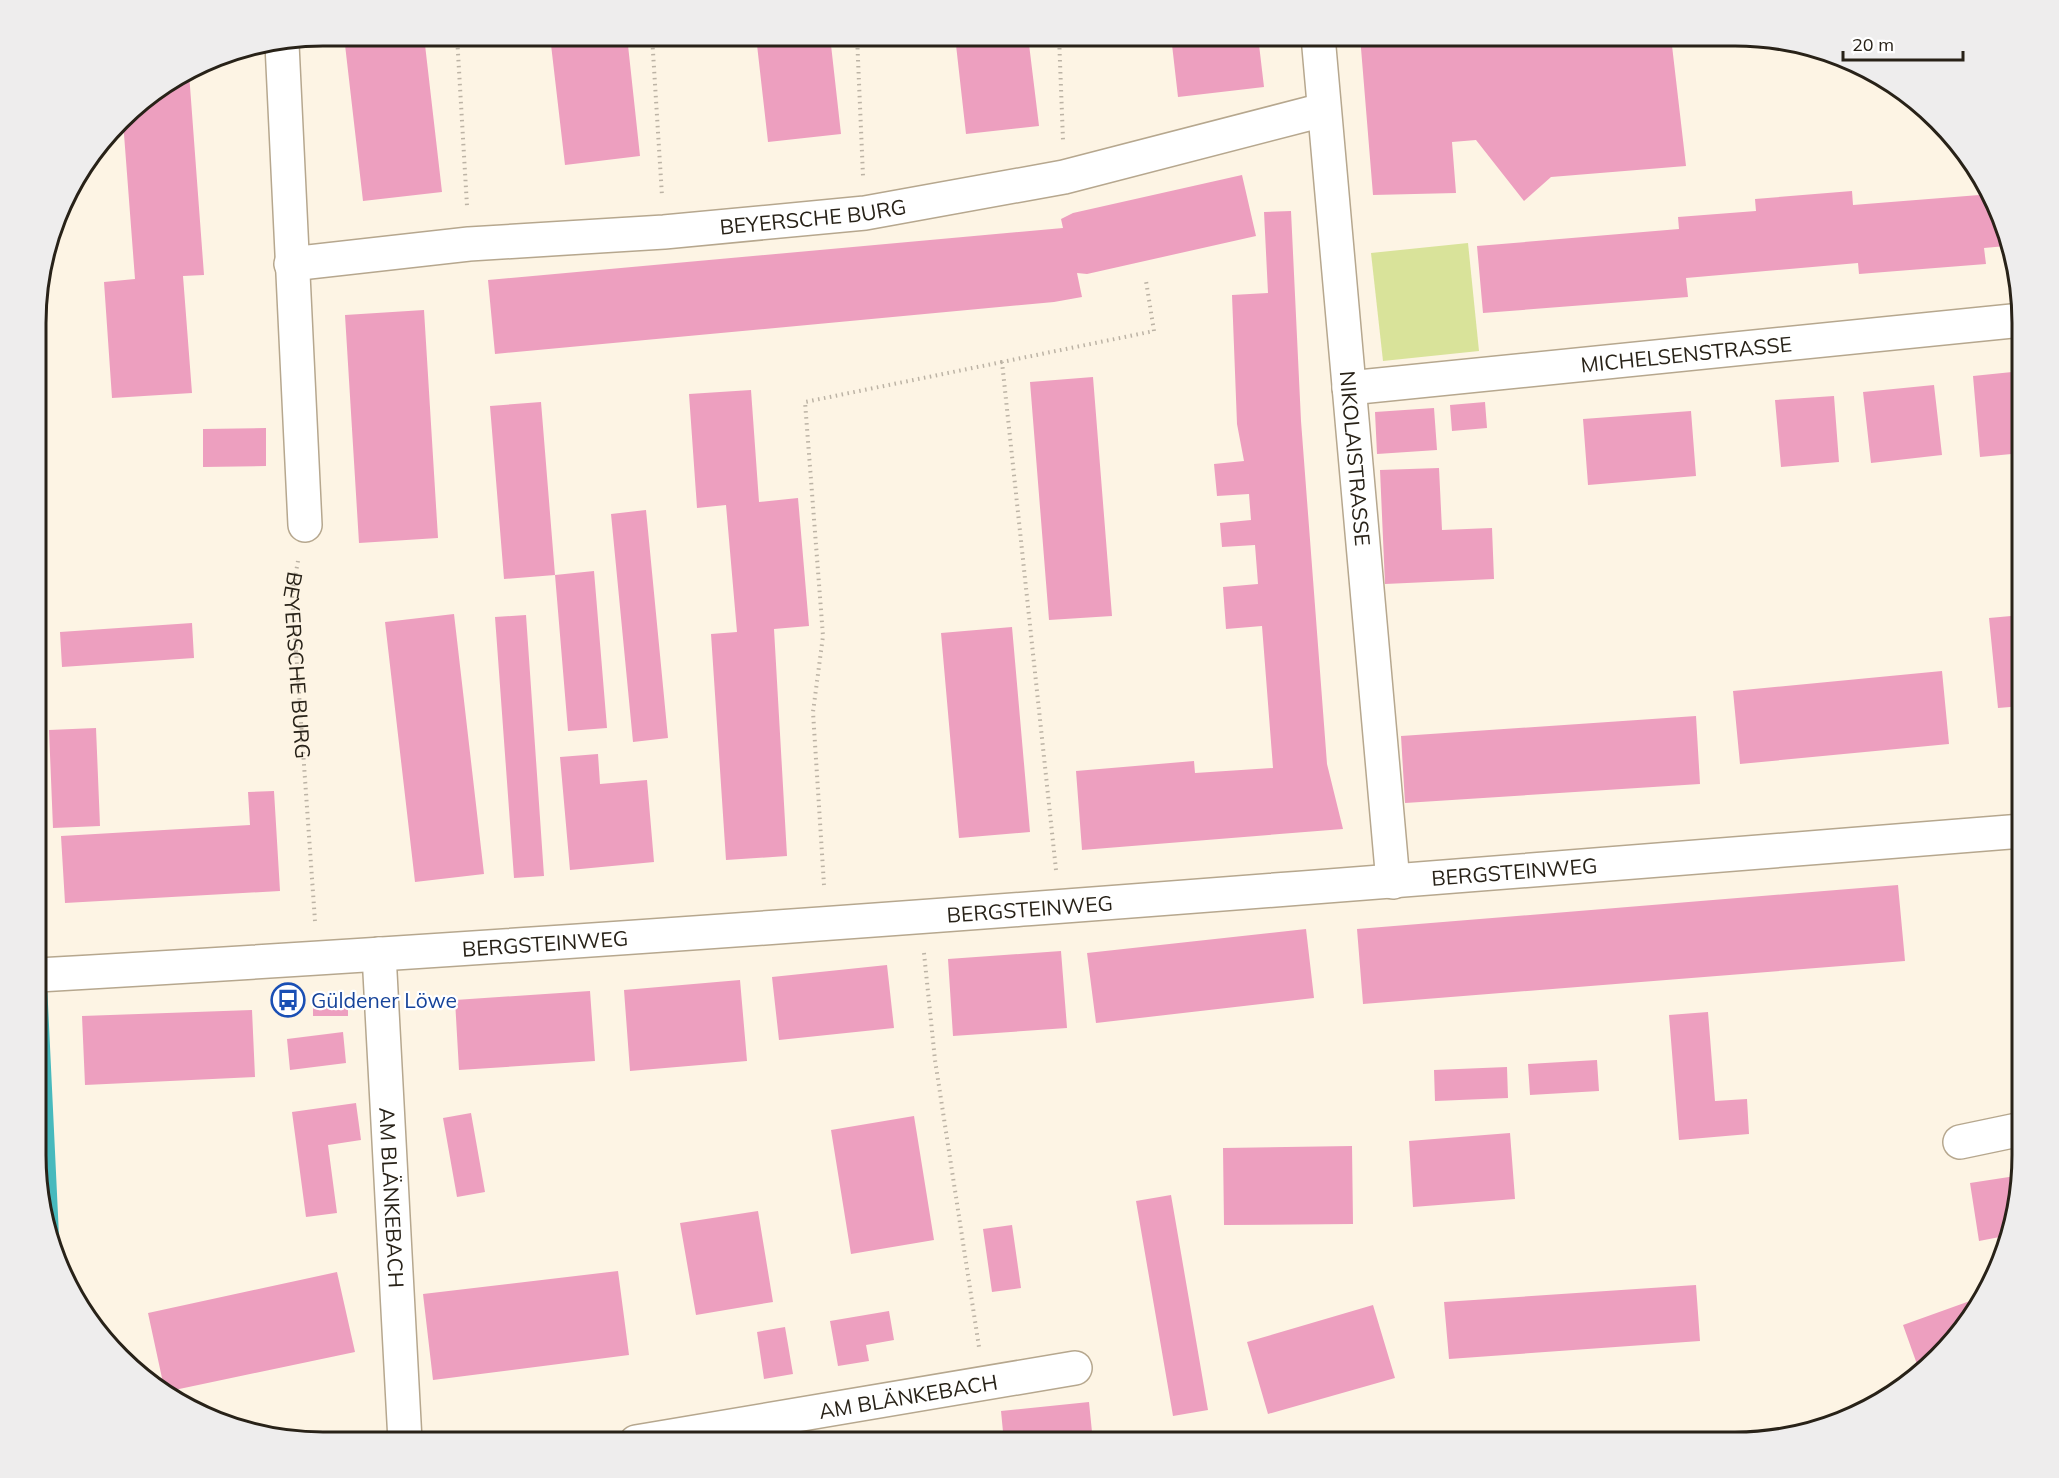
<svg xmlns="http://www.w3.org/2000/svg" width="2059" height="1478" viewBox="0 0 2059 1478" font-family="Mulish,sans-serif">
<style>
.green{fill:#d9e39a}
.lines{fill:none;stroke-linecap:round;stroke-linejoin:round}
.stream{stroke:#47b9bd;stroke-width:12}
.building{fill:#ed9fbf}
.minor-casing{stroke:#b6a78e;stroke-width:36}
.path{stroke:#bcb3a5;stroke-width:4;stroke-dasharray:1.5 4.5;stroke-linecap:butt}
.minor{stroke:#fff;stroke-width:33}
.labels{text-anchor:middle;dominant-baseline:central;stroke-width:4.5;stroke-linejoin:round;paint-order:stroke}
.street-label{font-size:21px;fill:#282218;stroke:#fff}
.transit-label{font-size:21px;fill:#164399;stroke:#fff;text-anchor:start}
.rim{fill:none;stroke:#282218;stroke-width:3}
</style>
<rect width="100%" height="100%" fill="#fdf4e4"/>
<path class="green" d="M1468 243 1479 351 1383 361 1371 253Z"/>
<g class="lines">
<path class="stream" d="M38 920 53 1236"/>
</g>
<path class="building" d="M344 36H424L442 192 363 201Z
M550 36H627L640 156 565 165Z
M756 36H830L841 134 768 142Z
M955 36H1028L1039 126 966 134Z
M1171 36H1258L1264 87 1178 97Z
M1360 36 1671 37 1686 166 1551 177 1524 201 1476 140 1452 142 1456 193 1373 195Z
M189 73 204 275 183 276 192 393 112 398 104 282 135 279 123 121 134 108Z
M1242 175 1256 236 1087 274 1077 273 1082 297 1054 302 495 354 488 280 1063 228 1061 219 1073 213Z
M1852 191 1853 205 1992 194 2006 246 1984 248 1986 264 1859 274 1858 263 1686 278 1688 297 1483 313 1477 246 1679 229 1678 217 1756 211 1755 199Z
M1291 211 1301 421 1327 764 1343 829 1082 850 1076 771 1194 761 1195 773 1273 768 1262 626 1226 629 1223 587 1258 584 1255 545 1222 547 1220 523 1251 520 1249 494 1217 496 1214 464 1244 461 1237 424 1232 295 1268 293 1264 212Z
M424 310 438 538 359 543 345 315Z
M2022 371V453L1980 457 1973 376Z
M1093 377 1112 616 1049 620 1030 382Z
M1934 385 1942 455 1871 463 1863 392Z
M751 390 759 502 798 498 809 626 774 629 787 856 726 860 711 634 737 632 726 505 697 508 689 394Z
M1834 396 1839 462 1781 467 1775 400Z
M541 402 555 575 504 579 490 406Z
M1485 402 1487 428 1452 431 1450 405Z
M1434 408 1437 450 1377 454 1375 412Z
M1691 411 1696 476 1588 485 1583 419Z
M266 428V466L203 467V429Z
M1439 468 1442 530 1492 528 1494 579 1385 584 1380 470Z
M646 510 668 738 633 742 611 514Z
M594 571 607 728 568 731 555 575Z
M454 614 484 874 415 882 385 622Z
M526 615 544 876 514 878 495 617Z
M2022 615V706L1998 708 1989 618Z
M192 623 194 658 62 667 60 632Z
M1012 627 1030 832 959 838 941 633Z
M1942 671 1949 744 1740 764 1733 691Z
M1696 716 1700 784 1405 803 1401 736Z
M96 728 100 826 53 828 49 730Z
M598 754 600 784 647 780 654 862 570 870 560 757Z
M274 791 280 891 65 903 61 836 250 825 248 792Z
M1898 885 1905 961 1363 1004 1357 929Z
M1306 929 1314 998 1096 1023 1087 953Z
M1061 951 1067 1028 953 1036 948 959Z
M887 965 894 1028 779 1040 772 977Z
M740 980 747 1061 630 1071 624 990Z
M590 991 595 1061 459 1070 455 1000Z
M313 1004H348V1016H313Z
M252 1010 255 1077 85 1085 82 1016Z
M1708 1012 1715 1101 1747 1099 1749 1134 1679 1140 1669 1015Z
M343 1032 346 1063 290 1070 287 1039Z
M1597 1060 1599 1091 1530 1095 1528 1064Z
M1507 1067 1508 1098 1435 1101 1434 1070Z
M356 1103 361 1140 328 1145 337 1213 306 1217 292 1112Z
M471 1113 485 1192 457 1197 443 1118Z
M914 1116 934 1240 851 1254 831 1130Z
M1510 1133 1515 1199 1413 1207 1409 1141Z
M1352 1146 1353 1224 1224 1225 1223 1148Z
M2022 1175 2010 1235 1979 1241 1970 1183Z
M1171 1195 1208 1410 1173 1416 1136 1201Z
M758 1211 773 1302 696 1315 680 1223Z
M1012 1225 1021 1288 992 1292 983 1229Z
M618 1271 629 1355 433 1380 423 1294Z
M337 1272 355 1352 165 1392 148 1313Z
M1696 1285 1700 1341 1449 1359 1444 1302Z
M1981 1297 1963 1330 1918 1367 1903 1325Z
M1373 1305 1395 1378 1268 1414 1247 1342Z
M889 1311 894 1340 866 1345 869 1361 838 1366 830 1321Z
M785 1327 793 1374 764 1379 757 1332Z
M1089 1402 1093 1442H1004L1001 1411Z"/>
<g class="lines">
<g class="minor-casing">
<g id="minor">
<path id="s2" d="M1318 36 1393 882"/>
<path d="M282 44 305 525"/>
<path id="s3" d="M291 264 469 244 664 232 865 213 1064 177 1323 110"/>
<path id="s4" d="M1349 388 2022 320"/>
<path id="s5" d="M379 954 405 1441"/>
<path id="s6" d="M38 975C700 937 1361 884 2022 831"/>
<path d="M1960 1142 2022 1129"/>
<path id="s7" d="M636 1442 1075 1368"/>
</g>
</g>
<g class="path">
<path d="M457 36 467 206"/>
<path d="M652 36 662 196"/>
<path d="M857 36 863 176"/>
<path d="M1059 36 1063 140"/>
<path id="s1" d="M298 561 292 594 315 921"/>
<path d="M1056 870 1002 362 1154 331 1146 281"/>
<path d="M824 885 813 712 823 636 805 402 1002 362"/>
<path d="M924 953 935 1060 979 1347"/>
</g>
<use href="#minor" class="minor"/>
</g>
<defs>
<g id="bus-ring" transform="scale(1.725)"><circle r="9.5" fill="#fff" stroke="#1a4fb4" stroke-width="1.5"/><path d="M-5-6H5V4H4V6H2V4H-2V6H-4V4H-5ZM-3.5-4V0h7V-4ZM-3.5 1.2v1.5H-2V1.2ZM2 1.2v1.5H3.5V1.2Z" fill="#1a4fb4"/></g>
</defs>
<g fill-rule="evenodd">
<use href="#bus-ring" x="288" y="1000"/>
</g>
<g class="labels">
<g class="street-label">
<text stroke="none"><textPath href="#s3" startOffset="524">BEYERSCHE BURG</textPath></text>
<text stroke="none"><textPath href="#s4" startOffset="339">MICHELSENSTRASSE</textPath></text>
<text stroke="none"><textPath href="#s2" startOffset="424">NIKOLAISTRASSE</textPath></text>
<text stroke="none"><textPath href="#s1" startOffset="105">BEYERSCHE BURG</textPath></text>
<text stroke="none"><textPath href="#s6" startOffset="1480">BERGSTEINWEG</textPath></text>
<text stroke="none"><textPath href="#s6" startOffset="994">BERGSTEINWEG</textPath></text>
<text stroke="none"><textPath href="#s6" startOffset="508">BERGSTEINWEG</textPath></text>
<text stroke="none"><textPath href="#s5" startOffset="244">AM BLÄNKEBACH</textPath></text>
<text stroke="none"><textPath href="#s7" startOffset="276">AM BLÄNKEBACH</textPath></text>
</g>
<g class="transit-label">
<text x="311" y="1000">Güldener Löwe</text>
</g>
</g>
<path d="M0 0H2059V1478H0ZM323 46H1735A277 277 0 0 1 2012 323V1155A277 277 0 0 1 1735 1432H323A277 277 0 0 1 46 1155V323A277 277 0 0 1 323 46Z" fill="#eeeded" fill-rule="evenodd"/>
<path class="rim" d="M323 46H1735A277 277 0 0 1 2012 323V1155A277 277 0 0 1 1735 1432H323A277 277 0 0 1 46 1155V323A277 277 0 0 1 323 46Z"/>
<path d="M1843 51v9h120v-9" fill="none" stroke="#282218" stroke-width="3"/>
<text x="1852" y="51" font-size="18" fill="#282218" stroke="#ffffff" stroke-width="4.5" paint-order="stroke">20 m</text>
</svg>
